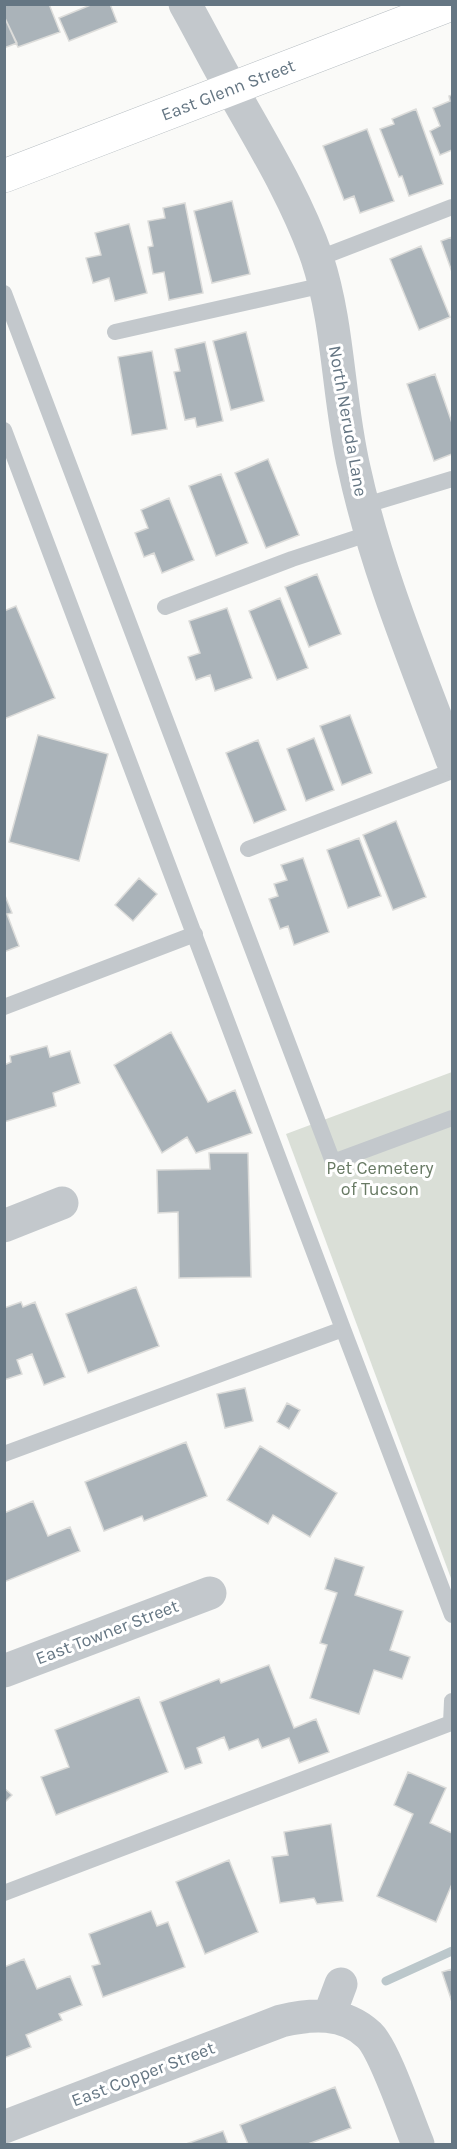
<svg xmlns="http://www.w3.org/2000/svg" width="457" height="2149" viewBox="0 0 457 2149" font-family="Karla,sans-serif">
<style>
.green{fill:#dadfd7}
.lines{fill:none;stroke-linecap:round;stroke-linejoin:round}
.stream{stroke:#bbc7cb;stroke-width:9}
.building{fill:#aab3b9;stroke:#dcdcda;stroke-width:1.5}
.secondary-casing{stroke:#b3babf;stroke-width:34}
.lane{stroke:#c3c8cc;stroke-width:16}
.street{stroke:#c3c8cc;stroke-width:33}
.secondary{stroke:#fff;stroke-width:33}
.labels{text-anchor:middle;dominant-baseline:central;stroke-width:6;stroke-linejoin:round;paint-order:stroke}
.street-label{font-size:18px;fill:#657683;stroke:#fff}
.park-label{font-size:18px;fill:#687a64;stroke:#fff}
</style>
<rect width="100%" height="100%" fill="#fafaf8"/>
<path class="green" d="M452 1072V1581L286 1134Z"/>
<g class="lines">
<path class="stream" d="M386 1981 452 1951"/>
</g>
<path class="building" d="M4 4H49L60 32 18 47 4 16Z
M93 4H110L117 22 69 41 59 18Z
M4 16 17 43 4 48Z
M452 95V150L440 155 430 131 440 126 433 108 450 101 449 96Z
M416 109 443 184 409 196 402 176 399 177 380 129 394 124 392 119Z
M367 129 394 201 360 213 354 196 344 200 323 146Z
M232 201 250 274 212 283 194 211Z
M185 203 203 293 169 300 164 272 153 274 148 247 153 246 148 221 165 218 163 208Z
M129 224 147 293 115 301 109 278 93 283 86 258 101 255 95 233Z
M452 237V272L441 241Z
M421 246 450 317 419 330 390 259Z
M246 332 264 401 231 410 213 341Z
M205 342 223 421 197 427 195 418 185 420 174 372 180 371 175 349Z
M152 351 167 429 132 435 118 357Z
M435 374 452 423V454L434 461 407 384Z
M268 459 299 535 266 548 235 473Z
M221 474 248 543 216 556 189 486Z
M169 498 194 560 162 573 154 553 144 557 135 533 148 528 141 510Z
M317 574 341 634 309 647 285 587Z
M280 598 308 668 277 680 249 611Z
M16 606 55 698 4 719V611Z
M227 608 252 678 215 691 210 675 196 680 188 657 200 653 189 621Z
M350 715 372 773 342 785 320 726Z
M38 735 108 754 79 861 9 842Z
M314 738 334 790 306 801 287 749Z
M258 740 286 810 254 823 226 753Z
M396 821 426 897 393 910 363 835Z
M359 838 381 896 348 908 327 850Z
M303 858 329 932 294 945 288 926 280 929 269 899 278 896 274 884 287 880 281 865Z
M139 878 157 894 133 921 115 905Z
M4 893 12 913 7 914 19 946 4 952Z
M171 1032 208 1102 235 1090 252 1133 196 1153 187 1137 162 1153 114 1065Z
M47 1046 50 1057 70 1051 80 1083 53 1093 56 1106 4 1122V1065L11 1062 10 1056Z
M209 1153H248L251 1277 179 1278 178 1212 158 1213 157 1170 210 1169Z
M136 1287 159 1346 88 1373 66 1314Z
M21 1302 23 1307 35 1302 65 1377 44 1385 32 1354 17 1360 22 1374 4 1380V1308Z
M245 1388 253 1421 225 1428 217 1394Z
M287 1403 300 1410 289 1429 277 1422Z
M186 1442 207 1496 144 1521 142 1516 104 1531 85 1482Z
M260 1446 337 1493 310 1537 273 1515 268 1524 227 1500Z
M33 1501 48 1536 70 1527 80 1551 4 1582V1513Z
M335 1558 364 1567 355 1595 403 1611 390 1650 410 1657 402 1679 374 1670 359 1714 310 1698 327 1645 320 1643 337 1593 325 1589Z
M269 1665 294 1728 316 1719 329 1752 299 1763 289 1738 262 1748 258 1739 229 1750 224 1737 197 1748 202 1763 185 1769 160 1702 219 1679 221 1683Z
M139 1697 168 1772 56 1815 41 1777 69 1767 55 1730Z
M408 1772 446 1788 430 1823 452 1833V1884L436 1922 377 1896 413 1814 394 1805Z
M4 1788 12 1795 4 1803Z
M331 1824 343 1901 317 1904 314 1898 280 1903 272 1857 288 1855 284 1832Z
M229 1860 258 1932 205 1954 176 1882Z
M151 1911 157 1926 168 1922 185 1967 103 1997 92 1966 100 1964 89 1934Z
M24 1959 37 1989 70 1976 82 2005 59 2014 62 2020 26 2035 31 2047 4 2058V1967Z
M452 1969V2002L442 1972Z
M335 2087 351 2128 308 2144H248L240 2125Z
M223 2131 228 2144H186Z"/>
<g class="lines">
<g class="secondary-casing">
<path id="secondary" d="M4 176 452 4"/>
</g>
<path class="lane" d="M317 259 452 207
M4 293 333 1162 452 1118
M115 332 324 285
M4 430 343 1329 4 1454
M363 506 452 479
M165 607 292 559 371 533
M248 849 452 771
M4 1007 195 934
M343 1329 452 1615
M4 1893 451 1723 452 1701"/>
<path class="street" d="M185 4C201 32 215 61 231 88 262 143 296 198 317 258 339 324 338 400 354 468 376 569 416 664 452 760
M4 1226 62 1203
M4 1671 210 1593
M329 2016 341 1984
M4 2127 281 2021C311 2014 344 2011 369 2035 385 2050 408 2121 418 2144"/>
<use href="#secondary" class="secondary"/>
</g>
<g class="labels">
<g class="street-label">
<text transform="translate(228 90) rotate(-21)">East Glenn Street</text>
<text transform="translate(348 421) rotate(80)">North Neruda Lane</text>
<text transform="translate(107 1632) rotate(-21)">East Towner Street</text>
<text transform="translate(143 2074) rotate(-21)">East Copper Street</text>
</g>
<g class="park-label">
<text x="380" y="1168">Pet Cemetery<tspan x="380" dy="21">of Tucson</tspan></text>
</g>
</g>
<rect width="457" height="2149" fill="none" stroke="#657683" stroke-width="12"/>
</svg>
